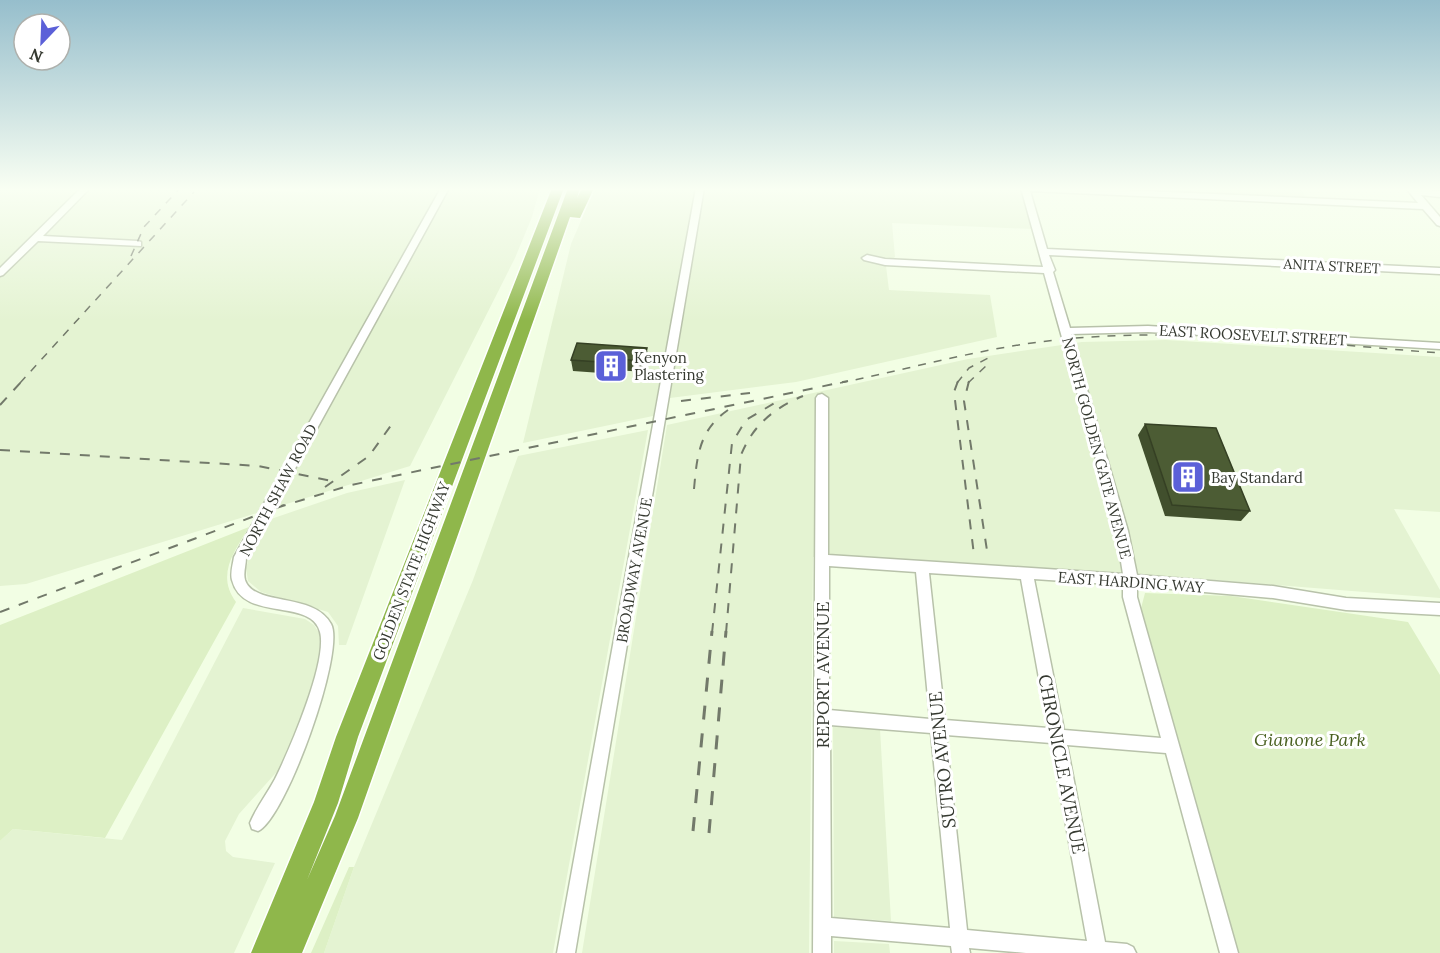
<svg xmlns="http://www.w3.org/2000/svg" width="1440" height="953" viewBox="0 0 1440 953" font-family="Lora,serif">
<style>
.built{fill:#e4f3d2}
.green{fill:#ddf0c5}
.lines{fill:none;stroke-linecap:round;stroke-linejoin:round}
.minor-casing{stroke:#b8c2aa;stroke-width:3}
.highway-casing{stroke:#fff;stroke-width:3}
.minor{fill:#fff;fill-rule:evenodd}
.highway{fill:#8fb74b;fill-rule:evenodd}
.rail-far2{stroke:#72796a;stroke-width:1.5;stroke-dasharray:8 8;stroke-linecap:butt}
.rail-far1{stroke:#72796a;stroke-width:2;stroke-dasharray:10 10;stroke-linecap:butt}
.rail{stroke:#72796a;stroke-width:3;stroke-dasharray:14 14;stroke-linecap:butt}
.wall{fill:#414f2d}
.shaded-wall{fill:#354024}
.building{fill:#4c5c34;stroke:#354024;stroke-width:1.5}
.labels{text-anchor:middle;dominant-baseline:central;stroke-width:6;stroke-linejoin:round;paint-order:stroke}
.far-street-label{font-size:14px;fill:#353930;stroke:#fff}
.street-label{font-size:15px;fill:#353930;stroke:#fff}
.poi-label{font-size:15px;fill:#353930;stroke:#fff;text-anchor:start}
.near-street-label{font-size:18px;fill:#353930;stroke:#fff}
.near-park-label{font-size:18px;font-style:italic;fill:#496020;stroke:#fff}
</style>
<rect width="100%" height="100%" fill="#f2fee4"/>
<path class="built" d="M0 188H201L305 192 308 188H540L532 217 515 258 410 466 26 584 0 586Z
M595 188H697L653 416 523 443 571 244Z
M705 188H1019L1032 229 892 223 895 257 886 266 889 290 990 295 997 337 796 382 670 398Z
M1123 188H1300L1306 198 1124 190Z
M1166 340 1440 357V512L1394 509 1440 590V598L1114 572 813 557 809 953H582L667 425 968 359 1082 342Z
M648 430 553 953H324L354 867 473 580 518 456Z
M405 480 346 645H339L338 626 328 612 261 592 248 581 246 568 250 555 268 520 347 493Z
M243 608 305 619 314 625 321 636 322 651 319 671 283 765 239 814 225 841 226 851 233 857 275 863 234 953H0V841L13 829 122 840Z
M833 727 880 729 891 921 834 917Z
M834 941 889 944 890 953H834Z"/>
<path class="green" d="M249 527C234 552 216 575 236 602L105 838 13 829 0 841V625Z
M1145 593 1231 596 1408 622 1440 675V953H1235L1140 612Z
M349 867H354L324 953H311Z"/>
<g class="lines">
<g class="minor-casing">
<path id="minor" d="M81 188H90L43 236 138 241 141 242V246L38 241 3 275 0 276V268Z
M441 188H449L246 558C246 565 243 573 245 580 254 607 314 592 331 624 346 651 285 820 258 831L252 829 250 823C256 808 267 794 275 779 289 751 328 661 320 632 311 597 243 623 232 580 230 573 233 564 234 557Z
M696 188H704L575 953H557Z
M1021 188H1076L1418 203 1406 188 1440 191V197L1421 195 1440 217V226L1437 225 1423 209 1030 191 1047 249 1440 268V274L1049 255 1055 270 1053 272 1070 328 1148 326 1440 343V349L1148 332 1071 334 1128 531 1137 575 1273 586 1346 598 1440 603V615L1346 610 1273 598 1137 586V597L1238 953H1220L1166 753 1067 745 1105 942 1127 944 1133 947 1136 953H1026L969 948 970 953H952L951 946 831 936V953H813L816 398 818 395 822 394 828 398V555L1123 574 1116 531 1044 273 885 265 864 260 862 258 867 255 885 259 1043 267ZM829 566 916 572 930 719 829 710ZM929 573 1021 579 1048 728 945 720ZM1034 579 1123 585V597L1161 738 1064 730ZM830 725 931 733 950 928 831 918ZM946 735 1051 743 1087 941 967 930Z"/>
</g>
<g class="highway-casing">
<path id="highway" d="M552 188H564L358 737 338 803 307 880 335 816 568 188H580L577 198 582 188H594L580 218 570 217 358 818 302 953H251L314 802 336 737Z"/>
</g>
<use href="#minor" class="minor"/>
<use href="#highway" class="highway"/>
<path class="rail-far2" d="M0 190 2 188
M131 256 144 227 180 188
M20 383 194 192
M840 383C904 370 968 352 1032 343 1166 324 1306 343 1440 353
M957 383 969 368 994 355
M968 383 988 364"/>
<path class="rail-far1" d="M958 381 954 392 974 555
M969 381 964 401 988 557
M681 401 750 393
M0 405 22 381
M0 450 258 466 337 482
M325 487 369 456 392 424
M694 489C697 456 699 430 728 410
M276 508 351 485 848 381
M0 612 284 505
M712 633 732 443 746 420 778 401
M726 633 741 455C753 425 774 408 803 396"/>
<path class="rail" d="M693 831 712 631
M709 833 726 631"/>
</g>
<path class="wall" d="M648 359 644 372 616 370 615 374 573 371 571 360Z
M1145 424 1250 511 1241 521 1165 516 1138 435Z"/>
<path class="shaded-wall" d="M647 348 648 359 644 372 643 361Z
M615 359 616 370 615 374 614 363Z"/>
<path class="building" d="M577 343 647 348 643 361 615 359 614 363 571 360Z
M1145 424 1216 428 1250 511 1172 505Z"/>
<linearGradient id="sky" x2="0" y2="1"><stop stop-color="#96becc"/><stop offset="0.59" stop-color="#f9fff3"/><stop offset="1" stop-color="#f9fff3" stop-opacity="0"/></linearGradient>
<rect width="1440" height="321" fill="url(#sky)"/>
<defs>
<g id="building-square" transform="scale(1.725)"><rect x="-9" y="-9" width="18" height="18" rx="4" fill="#5b60d8" stroke="#fff"/><path d="M-4-6H4V6H1V3H-1V6H-4ZM-2.5-4.3h1.7v1.8h-1.7ZM.8-4.3h1.7v1.8H.8ZM-2.5-1h1.7V.8h-1.7ZM.8-1h1.7V.8H.8Z" fill="#fff"/></g>
</defs>
<g fill-rule="evenodd">
<use href="#building-square" x="611" y="366"/>
<use href="#building-square" x="1188" y="477"/>
</g>
<g class="labels">
<g class="far-street-label">
<text transform="translate(1332 266) rotate(3)">ANITA STREET</text>
</g>
<g class="street-label">
<text transform="translate(1253 335) rotate(3)">EAST ROOSEVELT STREET</text>
<text transform="translate(1097 448) rotate(75)">NORTH GOLDEN GATE AVENUE</text>
<text transform="translate(278 490) rotate(-62)">NORTH SHAW ROAD</text>
<text transform="translate(634 570) rotate(-80)">BROADWAY AVENUE</text>
<text transform="translate(411 571) rotate(-69)">GOLDEN STATE HIGHWAY</text>
<text transform="translate(1131 582) rotate(4)">EAST HARDING WAY</text>
</g>
<g class="poi-label">
<text x="634" y="357">Kenyon<tspan x="634" dy="17">Plastering</tspan></text>
<text x="1211" y="477">Bay Standard</text>
</g>
<g class="near-street-label">
<text transform="translate(822 675) rotate(-90)">REPORT AVENUE</text>
<text transform="translate(942 760) rotate(-96)">SUTRO AVENUE</text>
<text transform="translate(1062 764) rotate(79)">CHRONICLE AVENUE</text>
</g>
<g class="near-park-label">
<text x="1310" y="739">Gianone Park</text>
</g>
</g>
<g transform="translate(42 42) rotate(203)"><circle r="28" fill="#ffffff" stroke="#aeb0ac" stroke-width="1.5"/>
<path d="M0-4.5L10 22L0 15L-10 22Z" fill="#5b60d8"/>
<text y="-9" font-size="16" font-weight="bold" text-anchor="middle" fill="#353930">N</text>
</g>
</svg>
